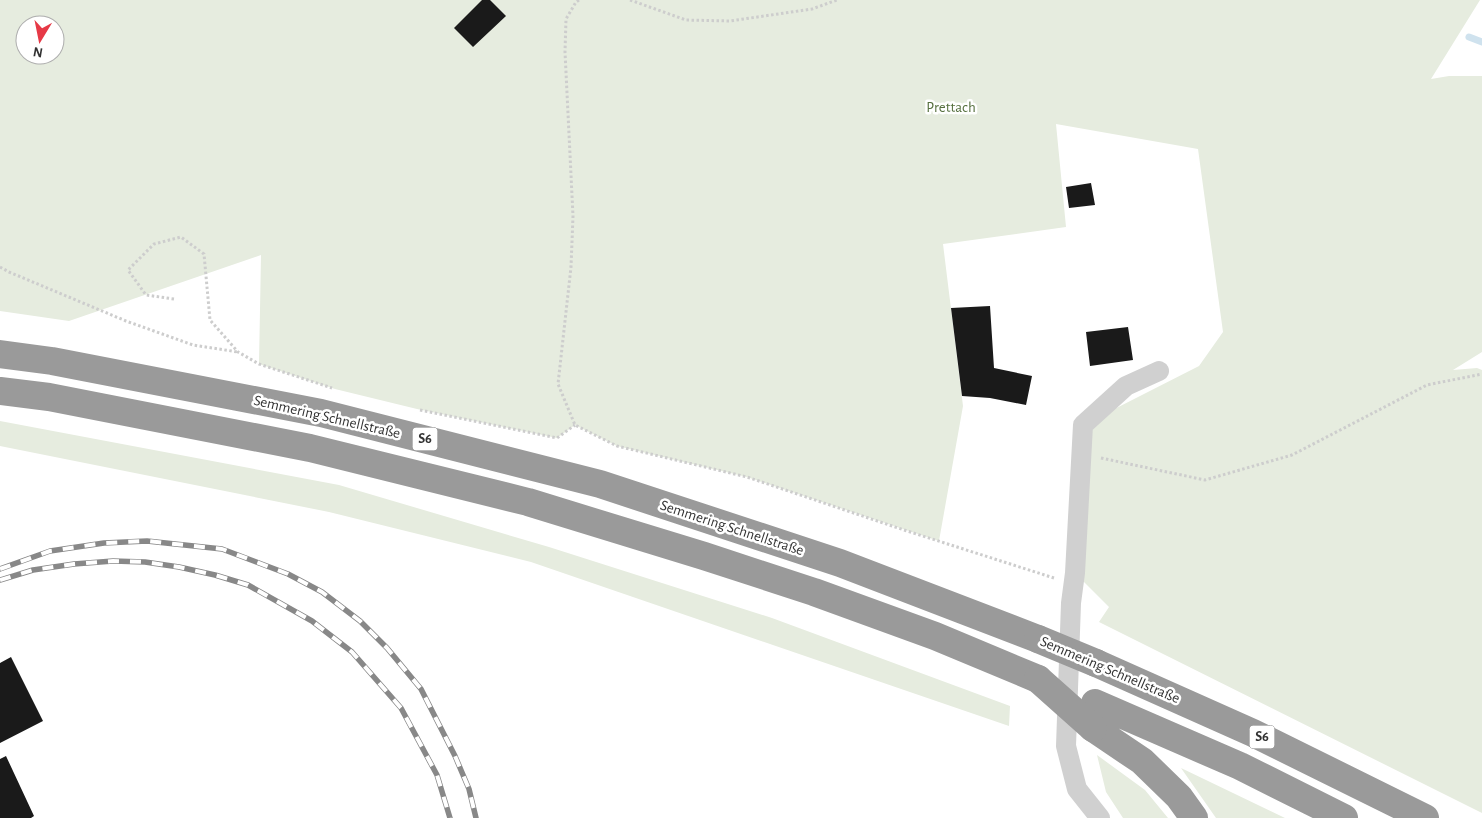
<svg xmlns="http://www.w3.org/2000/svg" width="1482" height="818" viewBox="0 0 1482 818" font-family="'Alegreya Sans',sans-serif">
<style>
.green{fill:#e6ecdf;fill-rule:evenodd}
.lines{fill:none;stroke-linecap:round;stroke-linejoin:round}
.stream{stroke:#cfe2ee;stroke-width:7}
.building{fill:#1a1a1a}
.path{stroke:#cdcdcd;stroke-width:3;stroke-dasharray:2.5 2.5;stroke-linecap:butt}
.street{stroke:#d0d0d0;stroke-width:20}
.highway{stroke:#9a9a9a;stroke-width:28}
.rail-casing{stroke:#888;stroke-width:5.5}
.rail{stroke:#fff;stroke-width:4;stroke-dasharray:11;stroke-linecap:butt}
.highway-bridge{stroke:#9a9a9a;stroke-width:28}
.labels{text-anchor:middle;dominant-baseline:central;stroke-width:5;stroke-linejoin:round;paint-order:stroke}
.shield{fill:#fff;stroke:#707070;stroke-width:1}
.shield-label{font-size:14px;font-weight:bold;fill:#333}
.park-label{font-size:15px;fill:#56703f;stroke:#fff}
.street-label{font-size:15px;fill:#333;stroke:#fff}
</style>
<rect width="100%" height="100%" fill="#fff"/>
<path class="green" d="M0 0H1480L1431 79 1449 76H1482V352L1453 370 1477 368 1482 370V813L1099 622 1109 607 1075 573 1083 425 1199 366 1223 332 1198 149 1056 124 1066 227 943 244 963 406 939 541 747 477 617 446 575 425 557 438 417 409 335 389 259 364 261 255 69 321 0 311ZM25 25H55V55H25Z
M0 421 339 485 549 547 772 618 1010 706 1009 726 531 562 329 512 0 446Z
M1097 755 1145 790 1168 818H1123L1106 792Z
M1181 768 1285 818H1216Z"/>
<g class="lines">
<path class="stream" d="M1469 37 1482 42"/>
</g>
<path class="building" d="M482 0H490L506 16 473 47 454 28Z
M1091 183 1095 205 1069 208 1066 187Z
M990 306 994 368 1032 376 1026 405 990 398 962 396 951 308Z
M1128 327 1133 360 1090 366 1086 332Z
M11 657 43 721 0 743V663Z
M6 756 34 816 31 818H0V759Z"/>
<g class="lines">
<path class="path" d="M579 0 576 2 566 19 565 52 573 216 571 267 558 384 575 425 617 446 747 477 904 530 1054 578
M630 0 686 20 730 21 812 9 837 0
M0 267 9 272 126 321 193 345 238 352
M174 299 146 295 128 270 154 244 181 237 204 254 210 320 238 352 259 364 332 388
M420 410 557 438 575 425
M1101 458 1205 480 1292 455 1427 385 1482 374"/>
<path class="street" d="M1100 818 1077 789 1066 746 1071 603 1075 573 1083 425 1126 386 1159 371"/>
<path class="highway" d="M0 354 52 361 321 413 600 484 840 563 1038 639
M0 391 49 397 310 448 528 502 704 556 814 592 935 636 1038 679
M1096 663 1253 733 1425 818
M1095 703 1240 766 1344 818
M1093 728 1142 761 1179 797 1194 818"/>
<g class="rail-casing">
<path id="rail" d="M0 569 50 551 104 543 147 541 222 549 288 574 322 592 360 621 387 648 421 689 455 756 469 789 476 818
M0 580 33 570 74 564 113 561 145 562 179 567 215 575 248 585 312 621 352 652 401 708 437 775 450 818"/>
</g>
<use href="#rail" class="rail"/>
<path class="highway-bridge" d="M1038 639 1096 663
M1038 679 1093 728"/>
</g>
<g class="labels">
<g class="shield">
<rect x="412.5" y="427.5" width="25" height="23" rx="4"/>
<rect x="1249.5" y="725.5" width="25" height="23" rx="4"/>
</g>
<g class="shield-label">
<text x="425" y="439">S6</text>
<text x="1262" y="737">S6</text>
</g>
<g class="park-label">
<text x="951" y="107">Prettach</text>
</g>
<g class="street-label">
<text transform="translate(327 417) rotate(13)">Semmering Schnellstraße</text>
<text transform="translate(732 528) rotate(18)">Semmering Schnellstraße</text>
<text transform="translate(1110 670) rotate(23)">Semmering Schnellstraße</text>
</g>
</g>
<g transform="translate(40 40) rotate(190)"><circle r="24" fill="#ffffff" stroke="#adadad"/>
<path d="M0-4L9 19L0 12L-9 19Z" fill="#e63946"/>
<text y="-8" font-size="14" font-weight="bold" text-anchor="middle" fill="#333333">N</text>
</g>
</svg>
